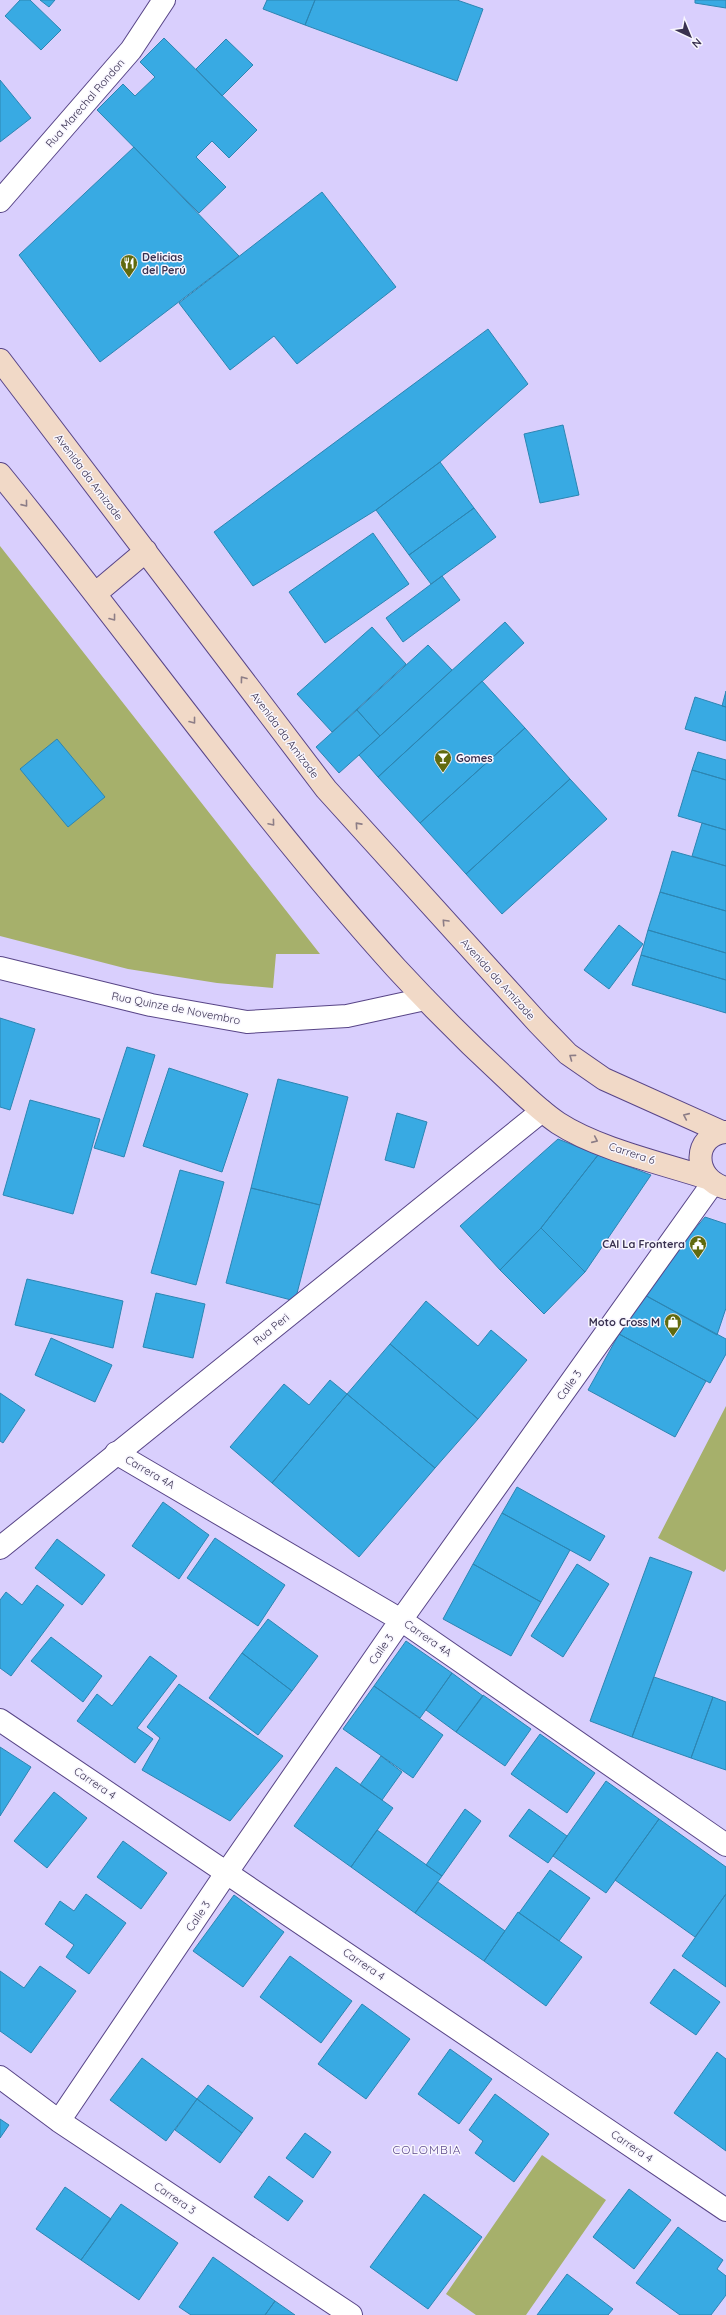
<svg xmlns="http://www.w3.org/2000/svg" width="726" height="2315" viewBox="0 0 726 2315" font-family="Quicksand,sans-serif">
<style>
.green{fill:#a6b06b}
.building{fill:#38aae3;stroke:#2d85b2}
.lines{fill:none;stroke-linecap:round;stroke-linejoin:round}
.pedestrian-casing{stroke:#584587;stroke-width:24}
.minor-casing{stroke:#584587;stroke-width:24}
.secondary-casing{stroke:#584587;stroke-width:24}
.pedestrian{stroke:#fff;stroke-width:22}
.minor{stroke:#fff;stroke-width:22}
.secondary{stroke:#f1d9c7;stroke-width:22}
.oneway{stroke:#8c7d86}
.labels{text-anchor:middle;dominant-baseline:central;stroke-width:3;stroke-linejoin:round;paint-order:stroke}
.street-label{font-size:11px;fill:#393150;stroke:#f8f6fe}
.poi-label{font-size:11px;font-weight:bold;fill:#393150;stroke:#f8f6fe;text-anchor:start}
.neighbourhood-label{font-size:12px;letter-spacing:1px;fill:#5c498c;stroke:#f8f6fe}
</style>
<rect width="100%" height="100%" fill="#d9cffd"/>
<path class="green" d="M0 546 320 954H276L273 988 217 983 128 969 0 936Z
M726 1406V1569L724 1572 658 1538Z
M542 2155 606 2200 526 2315H476L446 2294Z"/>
<path class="building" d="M20 0H30L61 30 41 50 5 16Z
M40 0H55L49 7Z
M267 0H315L305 25 263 9Z
M315 0H457L483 9 457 81 305 25Z
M695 0H726V8L695 3Z
M164 38 257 130 229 158 212 141 196 157 226 187 199 213 97 110 123 84 135 96 155 77 140 62Z
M226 39 253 65 222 96 196 69Z
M0 80 31 118 0 142Z
M134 147 239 256 100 362 19 255Z
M322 192 396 287 297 364 274 336 230 370 179 303Z
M488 329 528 384 440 462 376 510 253 586 214 532Z
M563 425 579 495 540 503 524 434Z
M440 462 474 508 409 555 376 510Z
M474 508 496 537 431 584 409 555Z
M373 533 409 584 325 643 289 592Z
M442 576 460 600 403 642 386 618Z
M505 622 524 643 378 777 359 755Z
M372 627 406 664 332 732 297 694Z
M428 645 452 670 380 736 357 710Z
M482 681 525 728 420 823 378 777Z
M726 691V707L722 706Z
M695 697 726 707V741L685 729Z
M357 710 380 736 339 773 316 747Z
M525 728 570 779 466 874 420 823Z
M57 739 105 797 68 827 20 769Z
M698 752 726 760V780L692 770Z
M692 770 726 780V830L678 816Z
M570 779 607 819 502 914 466 874Z
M702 823 726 830V866L692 856Z
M672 851 726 866V911L660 892Z
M660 892 726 911V953L648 930Z
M619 925 643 944 609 989 584 970Z
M648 930 726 953V980L641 955Z
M641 955 726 980V1013L632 985Z
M0 1018 35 1029 10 1110 0 1107Z
M127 1047 155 1055 124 1157 94 1148Z
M169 1068 248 1094 222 1172 143 1146Z
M278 1079 348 1097 320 1205 251 1188Z
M30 1100 100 1119 73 1214 3 1195Z
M397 1113 427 1122 414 1168 385 1160Z
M558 1139 598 1155 541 1228 500 1270 460 1226Z
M598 1155 651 1175 585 1272 541 1228Z
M180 1170 224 1182 196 1285 151 1273Z
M251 1188 320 1205 295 1301 226 1283Z
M705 1217 726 1224V1308L717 1335 641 1293Z
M541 1228 585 1272 544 1314 500 1270Z
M27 1279 123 1301 113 1348 15 1325Z
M156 1293 205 1304 193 1358 143 1347Z
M641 1293 726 1339V1354L710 1383 619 1334Z
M426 1301 478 1346 491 1330 527 1360 478 1419 390 1344Z
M619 1334 706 1381 675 1437 588 1390Z
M51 1338 112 1365 95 1402 35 1375Z
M390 1344 478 1419 435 1468 347 1394Z
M330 1380 347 1394 272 1483 230 1447 284 1384 309 1405Z
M0 1393 25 1410 3 1443 0 1441Z
M347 1394 435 1468 359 1557 272 1483Z
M517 1487 605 1536 590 1561 502 1513Z
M163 1502 209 1535 179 1579 132 1546Z
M502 1513 570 1550 541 1602 473 1564Z
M215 1538 285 1585 258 1626 187 1578Z
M57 1539 105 1575 82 1605 35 1568Z
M650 1557 692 1572 632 1737 590 1721Z
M473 1564 541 1602 511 1656 443 1619Z
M577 1564 609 1584 563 1657 531 1636Z
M37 1585 64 1605 11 1676 0 1668V1600L6 1592 22 1605Z
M268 1619 318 1656 292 1691 242 1653Z
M51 1637 102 1676 83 1702 31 1661Z
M406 1641 452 1673 420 1718 374 1686Z
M242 1653 292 1691 258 1735 209 1698Z
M150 1656 177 1676 137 1728 153 1739 135 1763 77 1721 97 1694 112 1706Z
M452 1673 483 1696 456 1732 426 1710Z
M654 1677 713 1697 691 1758 632 1737Z
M179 1684 283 1756 230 1821 142 1770 160 1738 147 1727Z
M374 1686 443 1735 413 1778 343 1729Z
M483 1695 531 1729 505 1766 456 1732Z
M713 1697 726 1702V1770L691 1758Z
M540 1734 595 1773 567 1813 511 1774Z
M0 1747 31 1767 0 1816Z
M381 1756 402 1772 382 1800 360 1785Z
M336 1767 393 1808 351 1867 294 1826Z
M606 1781 659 1819 606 1893 553 1856Z
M54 1792 87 1818 47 1868 14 1841Z
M465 1809 481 1821 442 1876 426 1865Z
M529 1809 567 1836 548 1863 509 1836Z
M659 1819 726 1867V1894L695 1937 615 1880Z
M377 1830 442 1876 415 1913 351 1867Z
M123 1841 167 1873 141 1909 97 1877Z
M550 1870 590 1898 559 1941 519 1913Z
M438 1882 505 1931 484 1961 415 1913Z
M86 1894 126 1923 89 1974 66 1957 74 1945 45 1924 60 1901 74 1911Z
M726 1894V1987L682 1956Z
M234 1895 284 1932 243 1987 193 1951Z
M518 1912 582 1957 546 2006 484 1961Z
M290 1956 352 2001 321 2043 260 1997Z
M40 1966 76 1991 31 2053 0 2031V1971L24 1988Z
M674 1969 720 2002 696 2035 650 2003Z
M362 2004 410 2039 366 2099 318 2064Z
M450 2049 492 2079 459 2124 418 2094Z
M717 2052 726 2059V2151L674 2113Z
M142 2058 197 2099 166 2141 110 2100Z
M208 2085 253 2118 242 2133 197 2099Z
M495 2094 549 2134 514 2182 475 2153 483 2141 469 2130Z
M197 2099 242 2133 220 2163 175 2130Z
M0 2119 9 2125 0 2138Z
M305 2133 331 2152 313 2178 286 2158Z
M269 2176 303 2201 288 2221 254 2197Z
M65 2187 111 2219 81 2260 36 2229Z
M629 2189 671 2220 634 2269 593 2237Z
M424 2194 482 2237 428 2309 370 2267Z
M121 2204 178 2243 139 2300 81 2260Z
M678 2227 723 2260 717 2269 726 2276V2295L711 2315H680L636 2283Z
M213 2257 275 2301 265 2315H191L179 2307Z
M567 2274 613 2309 608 2315H537Z
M275 2301 295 2315H265Z"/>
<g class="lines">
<g class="pedestrian-casing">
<path id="pedestrian" d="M0 1548 542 1111"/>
</g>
<g class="minor-casing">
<path id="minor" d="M0 201 131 50 164 0
M0 968 151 1005 247 1022 347 1016 425 999
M116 1453 401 1620 726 1845
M0 1720 726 2210
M0 2077 59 2121 351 2315
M59 2121 227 1872 401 1620 713 1183"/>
</g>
<g class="secondary-casing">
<path id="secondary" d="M0 360 326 789 538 1023 568 1054 604 1079 722 1132
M0 474C134 638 254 811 396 968 432 1007 469 1044 508 1080 524 1095 540 1111 558 1123 598 1149 661 1163 707 1178
M95 594 146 551
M726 1132C693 1134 691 1179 726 1188"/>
</g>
<use href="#pedestrian" class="pedestrian"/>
<use href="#minor" class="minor"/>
<use href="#secondary" class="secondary"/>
</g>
<defs><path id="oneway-chevron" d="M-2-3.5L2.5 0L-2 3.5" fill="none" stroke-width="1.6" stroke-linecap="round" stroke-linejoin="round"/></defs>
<g class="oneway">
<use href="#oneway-chevron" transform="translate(25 504) rotate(51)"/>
<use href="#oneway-chevron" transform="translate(113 618) rotate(52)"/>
<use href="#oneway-chevron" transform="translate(243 679) rotate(-127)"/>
<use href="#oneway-chevron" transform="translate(193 721) rotate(52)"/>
<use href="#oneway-chevron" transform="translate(272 823) rotate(50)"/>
<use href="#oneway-chevron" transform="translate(358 825) rotate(-132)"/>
<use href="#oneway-chevron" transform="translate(445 922) rotate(-133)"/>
<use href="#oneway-chevron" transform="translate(572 1057) rotate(-144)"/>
<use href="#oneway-chevron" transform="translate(686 1116) rotate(-156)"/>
<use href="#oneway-chevron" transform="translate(595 1140) rotate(24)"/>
</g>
<defs>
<g id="restaurant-pin" transform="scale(0.9)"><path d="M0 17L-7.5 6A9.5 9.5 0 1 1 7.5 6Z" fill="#616a0e" stroke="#f8f6fe"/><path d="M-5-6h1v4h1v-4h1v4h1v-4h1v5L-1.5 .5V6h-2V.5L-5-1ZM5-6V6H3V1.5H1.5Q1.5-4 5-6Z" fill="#fff"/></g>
<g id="bar-pin" transform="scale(0.9)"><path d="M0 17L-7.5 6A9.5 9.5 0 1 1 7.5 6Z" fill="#616a0e" stroke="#f8f6fe"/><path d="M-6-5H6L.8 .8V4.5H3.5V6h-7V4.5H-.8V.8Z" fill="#fff"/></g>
<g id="civic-pin" transform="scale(0.9)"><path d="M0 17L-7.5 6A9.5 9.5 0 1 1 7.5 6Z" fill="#616a0e" stroke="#f8f6fe"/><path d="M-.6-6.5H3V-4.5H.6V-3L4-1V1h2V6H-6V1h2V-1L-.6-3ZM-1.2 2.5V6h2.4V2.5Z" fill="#fff"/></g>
<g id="shop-pin" transform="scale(0.9)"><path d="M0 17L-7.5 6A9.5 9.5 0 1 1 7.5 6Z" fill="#616a0e" stroke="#f8f6fe"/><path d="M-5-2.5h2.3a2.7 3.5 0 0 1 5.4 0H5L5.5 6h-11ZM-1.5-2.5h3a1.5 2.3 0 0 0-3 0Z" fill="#fff"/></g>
</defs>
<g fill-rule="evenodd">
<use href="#restaurant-pin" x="129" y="263"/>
<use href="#bar-pin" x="443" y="758"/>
<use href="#civic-pin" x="698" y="1244"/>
<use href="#shop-pin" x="673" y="1322"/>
</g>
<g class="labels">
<g class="street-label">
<text transform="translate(85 103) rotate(-49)">Rua Marechal Rondon</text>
<text transform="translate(89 477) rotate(53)">Avenida da Amizade</text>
<text transform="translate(285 735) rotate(53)">Avenida da Amizade</text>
<text transform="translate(498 979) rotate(48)">Avenida da Amizade</text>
<text transform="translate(176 1008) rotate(11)">Rua Quinze de Novembro</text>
<text transform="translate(632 1153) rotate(18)">Carrera 6</text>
<text transform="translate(271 1329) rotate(-39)">Rua Peri</text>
<text transform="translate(569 1385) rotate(-54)">Calle 3</text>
<text transform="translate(150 1472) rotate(30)">Carrera 4A</text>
<text transform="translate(428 1638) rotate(35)">Carrera 4A</text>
<text transform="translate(381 1649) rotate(-55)">Calle 3</text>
<text transform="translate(95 1783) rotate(34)">Carrera 4</text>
<text transform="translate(198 1916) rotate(-56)">Calle 3</text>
<text transform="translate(364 1964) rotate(34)">Carrera 4</text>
<text transform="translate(632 2146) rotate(34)">Carrera 4</text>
<text transform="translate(175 2198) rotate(34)">Carrera 3</text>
</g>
<g class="poi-label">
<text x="142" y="257">Delicias<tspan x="142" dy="13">del Perú</tspan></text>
<text x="456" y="758">Gomes</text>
<text x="685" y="1244" text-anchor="end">CAI La Frontera</text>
<text x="660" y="1322" text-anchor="end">Moto Cross M</text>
</g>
<g class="neighbourhood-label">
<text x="427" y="2149">COLOMBIA</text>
</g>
</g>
<g transform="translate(690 36) rotate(136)" stroke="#f8f6fe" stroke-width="3" paint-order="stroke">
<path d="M0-3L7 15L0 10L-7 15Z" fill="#393150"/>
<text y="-6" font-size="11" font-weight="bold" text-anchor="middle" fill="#393150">N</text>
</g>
</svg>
